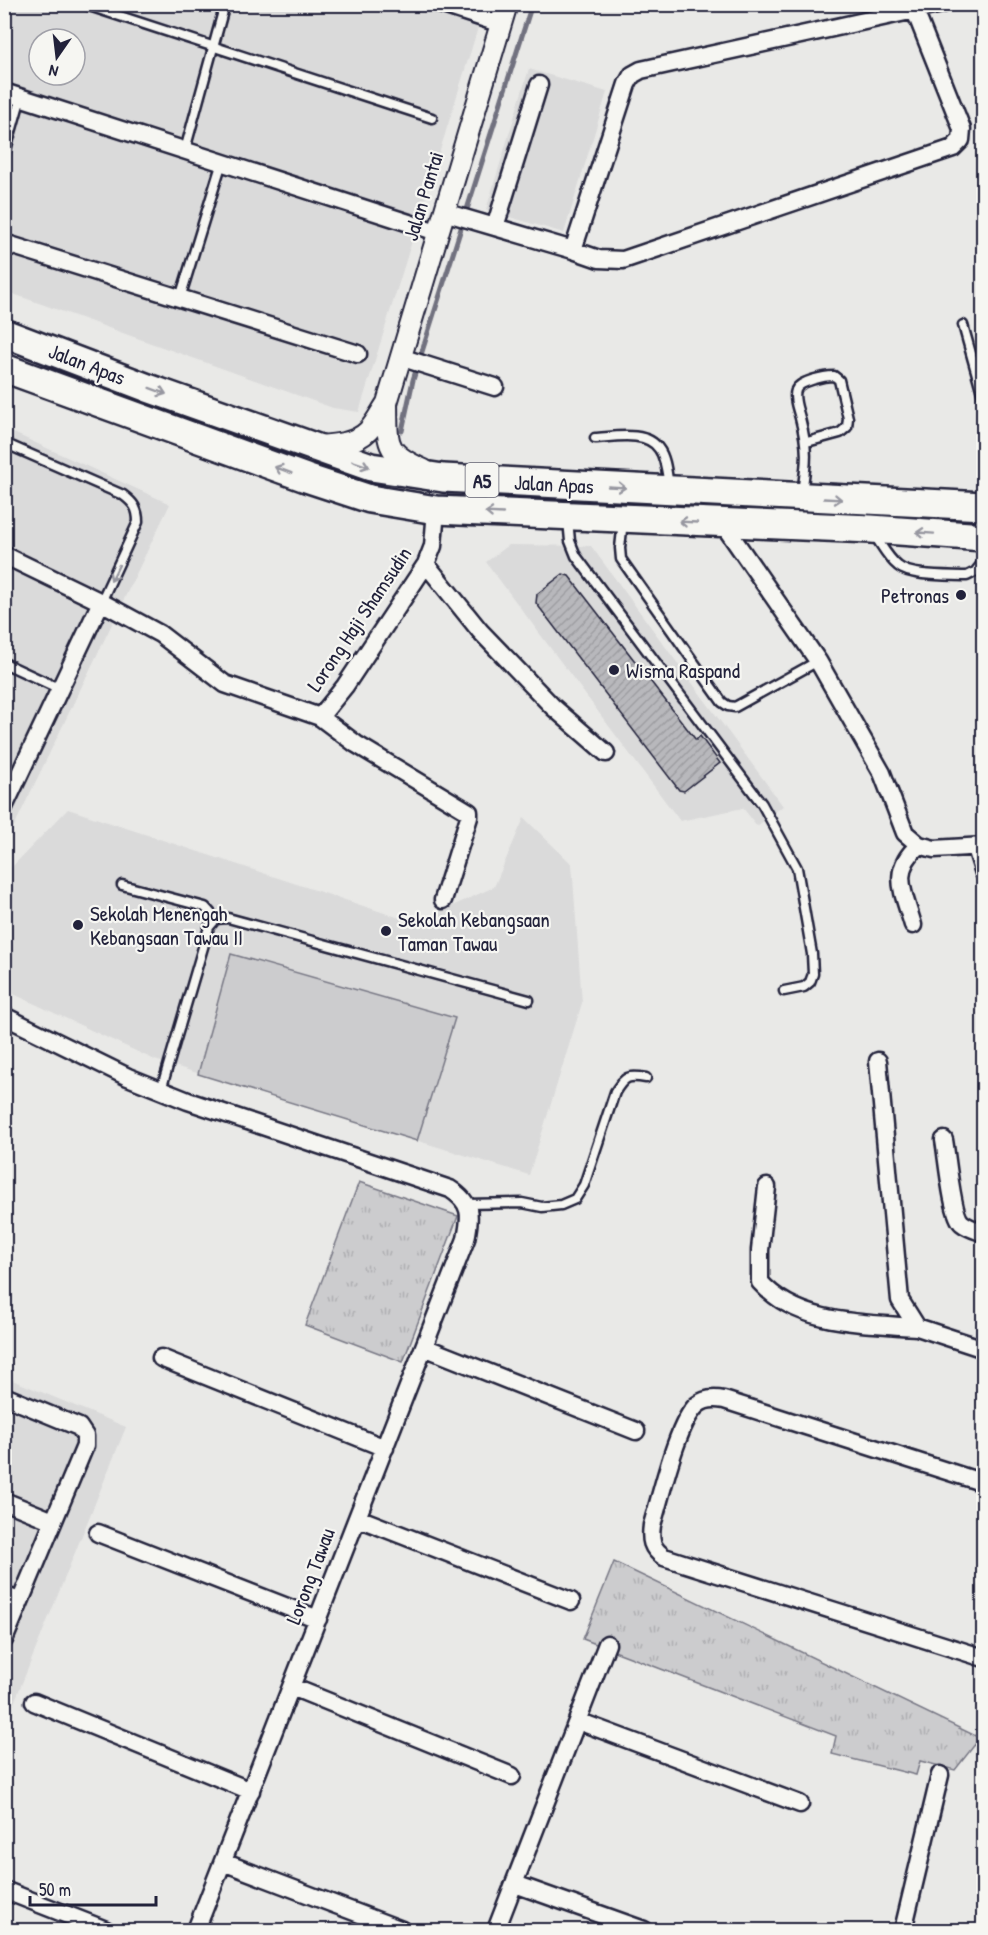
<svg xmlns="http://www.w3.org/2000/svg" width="988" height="1935" viewBox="0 0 988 1935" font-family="'Patrick Hand',sans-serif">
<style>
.built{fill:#dadada;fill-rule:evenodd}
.park{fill:url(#park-tufts);stroke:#777784;stroke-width:1.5}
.pitch{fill:#ccccce;stroke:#777784;stroke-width:1.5}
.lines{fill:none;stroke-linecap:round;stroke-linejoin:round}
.stream{stroke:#71717f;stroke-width:5}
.building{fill:url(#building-hatch);stroke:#22223b;stroke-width:1.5}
.service-casing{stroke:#22223b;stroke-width:13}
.minor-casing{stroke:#22223b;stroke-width:21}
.tertiary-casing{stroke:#22223b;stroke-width:24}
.trunk-casing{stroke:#22223b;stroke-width:32}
.service{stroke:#f6f6f2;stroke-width:8}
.minor{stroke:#f6f6f2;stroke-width:16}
.tertiary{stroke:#f6f6f2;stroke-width:20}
.trunk{stroke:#f6f6f2;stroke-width:27}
.oneway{stroke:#9797a0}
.poi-dot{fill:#22223b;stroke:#f6f6f2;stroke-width:2}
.labels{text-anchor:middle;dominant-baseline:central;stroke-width:4.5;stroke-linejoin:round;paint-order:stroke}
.shield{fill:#f6f6f2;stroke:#626272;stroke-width:1.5}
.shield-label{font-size:20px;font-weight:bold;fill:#22223b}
.street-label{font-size:21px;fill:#22223b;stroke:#f6f6f2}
.poi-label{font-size:21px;fill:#22223b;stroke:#f6f6f2;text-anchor:start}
</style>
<defs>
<pattern id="park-tufts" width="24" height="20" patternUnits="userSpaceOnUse" patternTransform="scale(1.5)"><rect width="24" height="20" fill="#ccccce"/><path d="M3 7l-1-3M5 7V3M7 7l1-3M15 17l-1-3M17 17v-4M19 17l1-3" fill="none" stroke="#afafb2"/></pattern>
<pattern id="building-hatch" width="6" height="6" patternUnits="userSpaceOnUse" patternTransform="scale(1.5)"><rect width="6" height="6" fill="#b8b8bc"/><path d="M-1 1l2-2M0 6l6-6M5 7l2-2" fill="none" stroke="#9e9ea2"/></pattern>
</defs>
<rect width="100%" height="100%" fill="#e9e9e7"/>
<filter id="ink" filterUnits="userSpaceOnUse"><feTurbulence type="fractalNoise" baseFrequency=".0167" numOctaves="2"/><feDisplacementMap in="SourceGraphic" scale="12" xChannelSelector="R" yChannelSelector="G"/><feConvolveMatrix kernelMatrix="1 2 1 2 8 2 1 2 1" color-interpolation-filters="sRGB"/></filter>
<g filter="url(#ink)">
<path class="built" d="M5 5H485L359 412 333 408 5 291ZM39 39H75V75H39Z
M529 69 607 92 564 233 486 210Z
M5 429 170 504 5 845Z
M509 545 591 546 783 806 757 826 743 808 680 821 486 562Z
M68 809 415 923 494 887 524 818 572 864 582 1003 529 1175 155 1060 5 990V874Z
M5 1377 126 1427 5 1725Z"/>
<path class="park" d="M359 1182 458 1216 403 1362 305 1325Z
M614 1562 980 1738 955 1770 920 1761 916 1775 832 1754 836 1736 583 1639Z"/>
<path class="pitch" d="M231 954 455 1018 417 1141 198 1074Z"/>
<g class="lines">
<path class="stream" d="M402 431 413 380 532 4"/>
</g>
<path class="building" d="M563 574 569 576 696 740 700 736 720 763 684 791 679 790 536 603 537 594Z"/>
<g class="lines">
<g class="service-casing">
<path id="service" d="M83 4 432 118
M185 150 225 4
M4 157 21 97
M180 298 222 162
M963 325 984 400
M595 438C614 437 647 430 659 449 666 458 667 475 669 486
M4 443 123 495C134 503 138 509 138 522L101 602
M802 492C807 461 808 449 800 418 798 410 793 398 796 390 799 381 825 376 834 376L839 380 848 418 847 427 840 433 807 442
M568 520 570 541 576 556 762 804 797 868 812 954 813 974 810 982 804 987 784 991
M623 521 620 548 621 559 722 702 728 706 735 707 818 661
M875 536C882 546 888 558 898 566 910 577 950 575 967 576L975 572 984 561
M4 663 60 689
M122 885 205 907 216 919
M161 1090 209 927 216 919 228 918 529 1000
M467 1204 522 1203 542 1207 561 1205 575 1199 584 1185 615 1092C625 1076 628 1075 646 1078
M4 1591 22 1598"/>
</g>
<g class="minor-casing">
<path id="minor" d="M440 4 501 24
M4 92 437 232
M444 212 573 250 627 84 632 75 641 70 942 4
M495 227 539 85
M4 243 358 354
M573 250 599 259 623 260 953 148 961 140 962 129 915 11
M400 357 495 387
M723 524 818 661 882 773 905 833 919 845 934 849 984 846
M4 555 101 602 160 634 225 684 320 717 345 686 426 564 433 546 436 510
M426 564 480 631 553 707 606 753
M320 717 356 744 469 812V817L443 900
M4 807 101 602
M976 848 984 873
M913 925C904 893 889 871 919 845
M4 1016 128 1077 188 1101 450 1189C472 1203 471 1215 466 1239L196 1930
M878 1061 900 1300 917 1327 984 1349
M944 1140C947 1156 952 1215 962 1223 968 1228 976 1230 984 1233
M767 1187 760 1250V1282C798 1325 864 1323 917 1327
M424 1347 636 1431
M161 1358 385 1448
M4 1396 79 1427 85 1436V1446L4 1640
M984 1483 724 1400C714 1398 705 1398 697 1405 677 1423 661 1496 652 1525 650 1540 651 1548 664 1557L984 1658
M4 1501 53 1521
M358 1518 571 1601
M98 1533 318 1619
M292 1687 512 1776
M34 1702 251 1791
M578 1721 800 1804
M223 1862 402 1930
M515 1884 644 1930
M4 1890 106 1930
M496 1930 607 1644
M903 1930 940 1775"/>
</g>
<g class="tertiary-casing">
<path id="tertiary" d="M318 446C334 445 355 444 368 431 375 424 381 412 387 403
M424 470C383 452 388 444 387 403L507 4"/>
</g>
<g class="trunk-casing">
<path id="trunk" d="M4 333 148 388 371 467 443 478 984 506
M4 368 306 478 370 499 436 510 871 529 984 537"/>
</g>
<use href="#service" class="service"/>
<use href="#minor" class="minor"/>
<use href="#tertiary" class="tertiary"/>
<use href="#trunk" class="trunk"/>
</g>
<defs><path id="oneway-shaft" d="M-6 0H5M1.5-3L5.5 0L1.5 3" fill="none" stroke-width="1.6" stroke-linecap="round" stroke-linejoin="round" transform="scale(1.5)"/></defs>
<g class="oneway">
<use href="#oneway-shaft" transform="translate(158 391) rotate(20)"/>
<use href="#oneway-shaft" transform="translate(361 464) rotate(19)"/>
<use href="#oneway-shaft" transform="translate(283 470) rotate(-160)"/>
<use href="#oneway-shaft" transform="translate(617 487) rotate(3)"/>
<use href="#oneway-shaft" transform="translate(833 499) rotate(3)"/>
<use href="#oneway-shaft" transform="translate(494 513) rotate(-177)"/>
<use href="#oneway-shaft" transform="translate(688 522) rotate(-177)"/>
<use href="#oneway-shaft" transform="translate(925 533) rotate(-176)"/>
<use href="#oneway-shaft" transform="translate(115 573) rotate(116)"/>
</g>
</g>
<g class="poi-dot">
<circle cx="961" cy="595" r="6"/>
<circle cx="614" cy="670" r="6"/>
<circle cx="78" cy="925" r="6"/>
<circle cx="386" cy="931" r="6"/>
</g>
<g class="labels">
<rect class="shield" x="465.5" y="463" width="33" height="34" rx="4.5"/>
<g class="shield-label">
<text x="482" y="480">A5</text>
</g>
<g class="street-label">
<text transform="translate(423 196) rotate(-73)">Jalan Pantai</text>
<text transform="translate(87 364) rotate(21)">Jalan Apas</text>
<text transform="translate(554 484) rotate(3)">Jalan Apas</text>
<text transform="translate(359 619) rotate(-56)">Lorong Haji Shamsudin</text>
<text transform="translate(310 1576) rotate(-69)">Lorong Tawau</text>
</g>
<g class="poi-label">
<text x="949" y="595" text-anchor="end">Petronas</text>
<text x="626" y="670">Wisma Raspand</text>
<text x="90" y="913">Sekolah Menengah<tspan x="90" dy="24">Kebangsaan Tawau II</tspan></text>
<text x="398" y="919">Sekolah Kebangsaan<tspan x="398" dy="24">Taman Tawau</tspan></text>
</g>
</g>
<rect width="988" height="1935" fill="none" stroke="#f6f6f2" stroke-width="24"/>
<rect x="12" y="12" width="964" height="1911" fill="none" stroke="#22223b" stroke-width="2" filter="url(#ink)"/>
<g transform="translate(57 57) rotate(194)"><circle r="28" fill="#f6f6f2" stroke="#a1a1a9" stroke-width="1.5"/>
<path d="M0-4.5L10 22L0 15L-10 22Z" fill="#22223b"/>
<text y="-9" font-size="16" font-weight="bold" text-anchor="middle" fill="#22223b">N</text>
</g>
<path d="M30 1896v9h126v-9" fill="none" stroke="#22223b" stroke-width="3"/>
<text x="39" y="1896" font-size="18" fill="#22223b" stroke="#f6f6f2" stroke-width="4.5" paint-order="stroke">50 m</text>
</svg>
